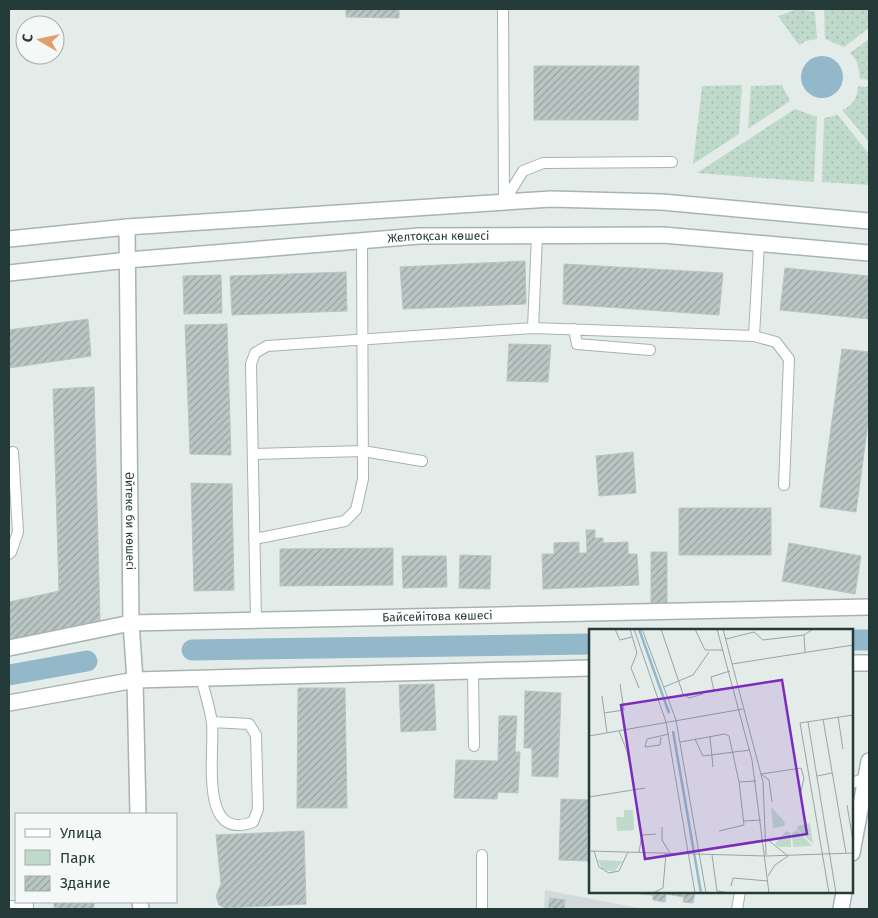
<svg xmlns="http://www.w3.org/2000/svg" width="878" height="918" viewBox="0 0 878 918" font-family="'Fira Sans',sans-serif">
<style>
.built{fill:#d2dbd9}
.green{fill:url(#green-dots)}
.water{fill:#92b8ca}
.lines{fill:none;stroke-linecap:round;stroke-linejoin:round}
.canal{stroke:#92b8ca;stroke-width:21}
.building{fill:url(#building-hatch);stroke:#b7c5c1}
.lane-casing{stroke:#a7b3b1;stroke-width:12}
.street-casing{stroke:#a7b3b1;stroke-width:18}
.secondary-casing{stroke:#a3b6b3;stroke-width:18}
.lane{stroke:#fff;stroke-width:10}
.street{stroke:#fff;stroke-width:15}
.secondary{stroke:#fff;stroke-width:15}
.labels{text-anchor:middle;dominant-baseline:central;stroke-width:4.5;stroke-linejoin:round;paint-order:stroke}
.street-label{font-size:12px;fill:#253b39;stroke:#f4f9f7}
.inset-river{fill:none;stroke:#92b8ca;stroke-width:2.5}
.inset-road{fill:none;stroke:#98a5a3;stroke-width:1}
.view{fill:#7b2cbf;fill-opacity:0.15;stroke:#7b2cbf;stroke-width:2.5}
.inset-edge{fill:none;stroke:#253b39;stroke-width:2.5}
</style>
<defs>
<pattern id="green-dots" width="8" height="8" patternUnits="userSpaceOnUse" patternTransform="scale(1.25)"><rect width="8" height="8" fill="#bfdacb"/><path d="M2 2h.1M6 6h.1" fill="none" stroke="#a4bcaf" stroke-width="1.8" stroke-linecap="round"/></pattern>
<pattern id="building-hatch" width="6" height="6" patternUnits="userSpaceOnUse" patternTransform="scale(1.25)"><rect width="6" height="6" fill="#b9c6c3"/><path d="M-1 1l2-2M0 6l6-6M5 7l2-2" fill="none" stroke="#96a29f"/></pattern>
</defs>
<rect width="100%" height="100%" fill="#e4ecea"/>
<path class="built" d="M545 890 644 909H544Z"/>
<path class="green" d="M797 9 815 12 817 39 806 41 799 45 778 16Z
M824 9H869V28L844 47 825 39Z
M869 39V80L860 79C859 69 858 59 850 53Z
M742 85 739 134 693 164 702 86Z
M782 85 790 101 748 129 751 86Z
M858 86 869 87V142L842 110C852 107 858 97 858 86Z
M795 109 817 117 814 182 697 173Z
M837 114 869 154V185L822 182 824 118 834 116Z"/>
<path class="water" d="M801 77a21 21 0 1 1 42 0a21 21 0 1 1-42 0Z"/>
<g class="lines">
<path class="canal" d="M852 640H869
M192 650 590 644
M9 675 87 661"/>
</g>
<path class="building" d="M346 9H399V18L346 17Z
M534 66H639L638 120H534Z
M525 261 526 304 403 309 400 267Z
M564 264 723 273 719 315 563 304Z
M785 268 869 276V319L780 310Z
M346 272 347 311 232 315 230 276Z
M221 275 222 313 184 314 183 276Z
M88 319 91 356 9 368V330Z
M227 324 231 455 190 454 185 325Z
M509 344 551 345 548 382 507 381Z
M842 349 869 352V416L856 512 820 507Z
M94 387 100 620 9 641V602L59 591 53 389Z
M633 452 636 493 599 496 596 456Z
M191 483 232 484 234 590 194 591Z
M679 508H771V555H679Z
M586 530H595V538H603V543L628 542V554H637L639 585 543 589 542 554H554V543L579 542V553H587Z
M789 543 861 556 855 594 782 581Z
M393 548V585L280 586V549Z
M651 552H667V604H651Z
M460 555 491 556 490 589 459 588Z
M402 556H446L447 587 403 588Z
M434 684 436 730 401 732 399 685Z
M298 688H345L347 808H297Z
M525 691 561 693 558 777 532 776V748H524Z
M499 716H517L515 752H520L518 793 498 792 497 799 454 798 456 760 498 761Z
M561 799 590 800V861L559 860Z
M304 831 306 904 225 908 219 905 216 896 221 884 216 835Z
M642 892H695L693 903 683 902 684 897 666 894 665 902 653 900V895L641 894Z
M550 898 565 900 564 909H548Z
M54 902H94V909H54Z"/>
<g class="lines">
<g class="lane-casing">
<path id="lane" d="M503 9 504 202 523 171 543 163 672 162
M533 328 537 236
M574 329 577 344 650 350
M754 336 759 244
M253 454 363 451 422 461
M254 539 345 521 356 510 363 479 362 241
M9 554 11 552 18 532 13 452
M256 620 251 364 255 353 267 346 533 328 754 336 776 342 789 359 784 485
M473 671 474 746
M201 678C205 693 210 708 212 723 215 752 198 843 253 822L258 809 256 735 249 724 212 722
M852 783 866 778
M9 906H28V909
M482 909V855
M737 909 740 892"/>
</g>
<g class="street-casing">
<g id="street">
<path id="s1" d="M127 227 131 623 135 680 138 814"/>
<path id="s2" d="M9 648 131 623 869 607"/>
<path d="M852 663H869"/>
<path d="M9 703 135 680 590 668"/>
<path d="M140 902 141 909"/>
</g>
</g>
<g class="secondary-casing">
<g id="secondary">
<path d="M9 239 127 227 551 199 662 202 869 221"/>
<path id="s3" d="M9 273 128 260 419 236 663 235 869 253"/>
<path d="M852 853 869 761"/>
<path d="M841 909 844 892"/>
</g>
</g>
<use href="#lane" class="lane"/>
<use href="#street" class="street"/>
<use href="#secondary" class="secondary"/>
</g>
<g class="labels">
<g class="street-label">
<text stroke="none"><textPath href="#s3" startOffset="431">Желтоқсан көшесі</textPath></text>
<text stroke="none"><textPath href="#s1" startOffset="294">Әйтеке би көшесі</textPath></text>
<text stroke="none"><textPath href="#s2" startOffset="431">Байсейітова көшесі</textPath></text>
</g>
</g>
<g transform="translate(589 629)">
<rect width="264" height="264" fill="#e4ecea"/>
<path d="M182 178 196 193 195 197 184 199ZM221 194 224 215 208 200 209 197ZM208 201 223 217 204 218 203 204ZM197 202 202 204V218H190L186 215ZM9 231 34 232 25 243 13 240Z" fill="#bfdacb"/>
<path d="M35 181H44L45 201 28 202 27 188H35Z" fill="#bfdacb"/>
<path class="inset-river" d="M50 0 80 84M84 102 112 264"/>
<path class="inset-road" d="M26 0 31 11 43 8M41 0 48 24 42 39 50 59M45 0 77 93 106 264M53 0 87 91 117 264M72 0 94 65 100 69 114 65M106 0 116 21H134M128 0 163 131 180 264M134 0 174 153 177 226M137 10 165 3 174 11 215 6M216 23 215 6 224 0M143 35 264 16M75 58 104 46 120 23M125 62 122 48 141 42M13 67 18 104M15 84 35 81 31 55M249 88 254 120M234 90 257 224M219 93 247 264M30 102 38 122 46 161M0 107 154 80M72 108 71 116 56 118 58 110 80 105M121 108 124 138M106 110 114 127 161 121M91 113 136 105 140 107 150 153 155 196 130 202M228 147 243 144M150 153 167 152M0 168 56 159M183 173 180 151 172 145 212 139 215 149 211 166M258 176 264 212M155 192 172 191M73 198V211L81 224M0 222 177 227 264 224M5 222 10 238 20 244 30 242 39 223M50 223 53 206 67 205M123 226 128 262 142 264M179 247 186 236 199 227 179 211M142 257 144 249 179 252M66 263 74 259 77 224M240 264 211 94 264 86"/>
<path class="view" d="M193 51 218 205 56 230 32 76Z"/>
<rect width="264" height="264" class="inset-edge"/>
</g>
<rect width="878" height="918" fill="none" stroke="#253b39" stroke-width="20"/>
<rect x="15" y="813" width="162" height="90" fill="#f4f9f7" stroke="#a1adab"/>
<rect x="25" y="829" width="25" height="8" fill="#ffffff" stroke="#a1adab"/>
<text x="60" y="838" font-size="15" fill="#253b39">Улица</text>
<rect x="25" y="850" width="25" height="15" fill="#bfdacb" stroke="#a1adab"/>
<text x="60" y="863" font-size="15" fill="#253b39">Парк</text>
<rect x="25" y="876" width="25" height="15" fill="url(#building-hatch)" stroke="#a1adab"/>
<text x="60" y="888" font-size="15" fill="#253b39">Здание</text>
<g transform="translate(40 40) rotate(279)"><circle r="24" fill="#f4f9f7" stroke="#a1adab"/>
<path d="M0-4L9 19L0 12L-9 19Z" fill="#e29e6b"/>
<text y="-8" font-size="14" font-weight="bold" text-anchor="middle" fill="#253b39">С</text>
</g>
</svg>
